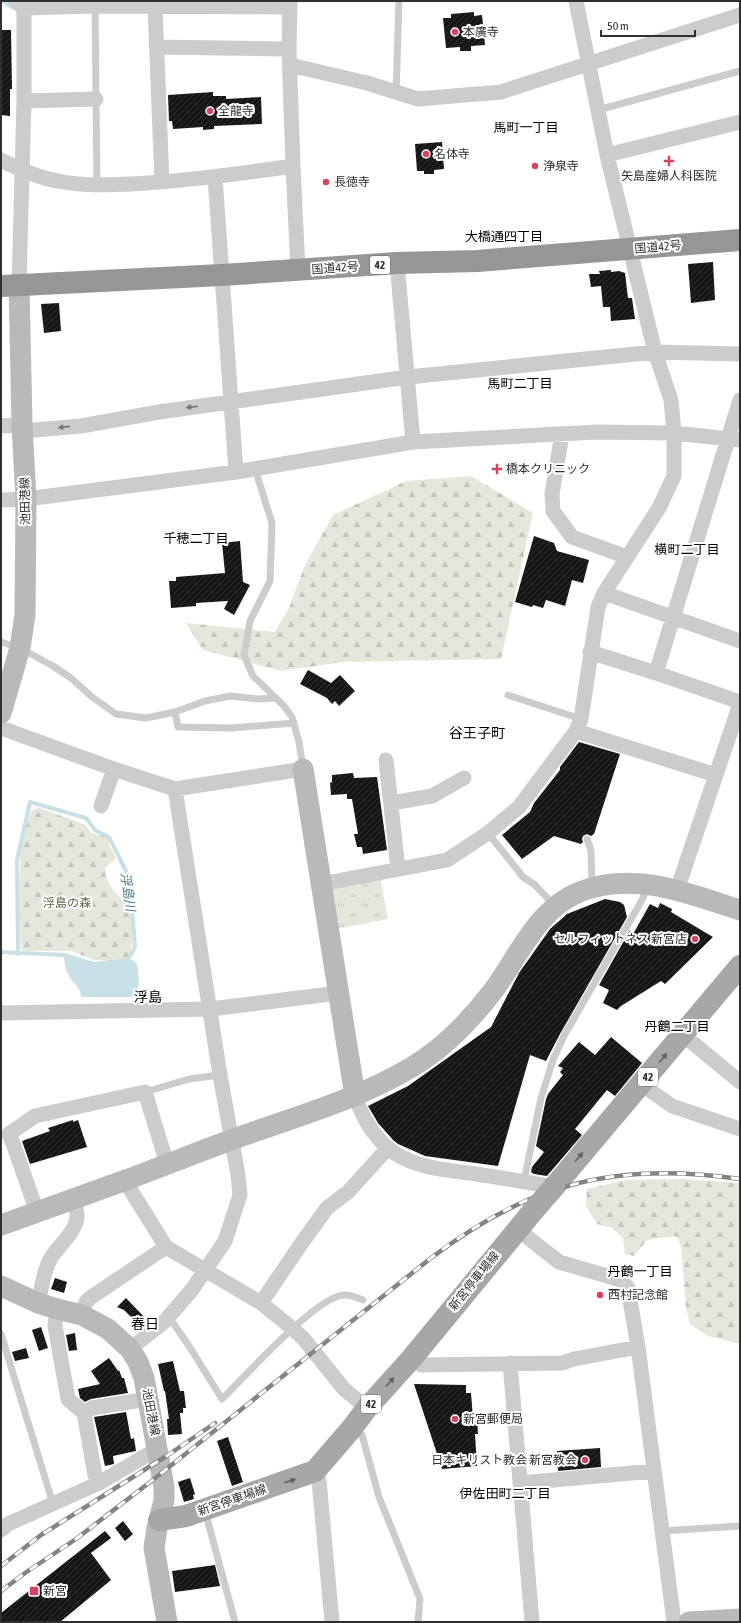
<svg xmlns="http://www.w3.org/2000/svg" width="741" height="1623" viewBox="0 0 741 1623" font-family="'Asap Condensed','Noto Sans JP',sans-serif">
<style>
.forest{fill:url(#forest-firs)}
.park{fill:url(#park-tufts)}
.water{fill:#cae0e7}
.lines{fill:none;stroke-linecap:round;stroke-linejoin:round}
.stream{stroke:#cae0e7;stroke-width:4}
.building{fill:url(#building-hatch)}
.lane{stroke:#ccc;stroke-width:7}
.street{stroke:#ccc;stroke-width:15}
.secondary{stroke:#b9b9b9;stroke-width:21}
.primary{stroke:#a7a7a7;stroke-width:22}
.highway{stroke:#969696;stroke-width:22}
.rail-casing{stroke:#848484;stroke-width:4.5}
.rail{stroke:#fff;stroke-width:3;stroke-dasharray:9;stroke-linecap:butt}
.primary-bridge{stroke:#a7a7a7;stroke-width:22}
.oneway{fill:#767676}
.oneway2{fill:#5f5f5f}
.poi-dot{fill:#d44363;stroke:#fff;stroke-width:1.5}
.labels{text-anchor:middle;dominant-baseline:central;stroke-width:4;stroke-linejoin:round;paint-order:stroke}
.shield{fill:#fff;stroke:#6d6d6d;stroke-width:1}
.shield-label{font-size:11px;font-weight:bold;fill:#2f2f2f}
.poi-label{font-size:12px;fill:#2f2f2f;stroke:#fff;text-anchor:start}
.street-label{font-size:12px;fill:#2f2f2f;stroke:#fff}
.park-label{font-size:12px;fill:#586741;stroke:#fff}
.neighbourhood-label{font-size:13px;fill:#000;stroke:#fff}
.water-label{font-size:13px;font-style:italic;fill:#45798a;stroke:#fff}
.quarter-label{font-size:14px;fill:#000;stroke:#fff}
</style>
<defs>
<pattern id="forest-firs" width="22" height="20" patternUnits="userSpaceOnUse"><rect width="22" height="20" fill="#e4e8dc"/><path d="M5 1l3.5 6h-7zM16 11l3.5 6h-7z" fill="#c4c7bd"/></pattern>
<pattern id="park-tufts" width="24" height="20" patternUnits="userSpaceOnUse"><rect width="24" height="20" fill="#e4e8dc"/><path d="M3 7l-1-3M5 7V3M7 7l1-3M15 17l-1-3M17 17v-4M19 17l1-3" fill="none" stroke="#c4c7bd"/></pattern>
<pattern id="building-hatch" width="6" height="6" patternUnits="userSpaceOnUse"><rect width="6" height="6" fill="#161616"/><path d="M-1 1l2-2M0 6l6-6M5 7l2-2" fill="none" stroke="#303030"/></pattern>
</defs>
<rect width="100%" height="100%" fill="#fff"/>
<path class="forest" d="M471 476 533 513 501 659 343 662 281 671 203 650 186 623 275 632 289 608 305 565 333 515 406 481Z
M40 808 86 825 91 833 105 836 109 839V845L116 858 106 867C103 875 111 888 117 894 120 898 125 900 128 905 135 920 133 939 130 955L125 959 115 961 94 960 71 951H25L21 949 19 917 20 855 22 839 31 811 34 809Z
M684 1179 740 1183V1344L708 1336 690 1324 686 1307 681 1245 676 1236 647 1240 634 1256 625 1254 623 1238 612 1228 597 1224 586 1206 587 1189 625 1180Z"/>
<path class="park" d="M380 876 388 919 331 930 324 885Z"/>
<path class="water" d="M64 955 94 964 133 960 137 964C138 974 142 989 133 997H81C80 986 75 986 70 978 66 972 64 962 64 955Z"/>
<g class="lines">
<path class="stream" d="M3 1 11 7
M1 952 64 955 94 964 128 960 135 947 132 909 126 871 109 837 95 830 86 818 30 802 17 860 18 954"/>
</g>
<path class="building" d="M474 12V16L482 15 485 45 471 46V51H460V47L446 48 443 18H451V14Z
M1 30H11L12 89H10V116L1 115Z
M213 92V96H226V99L261 97 262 124 214 126V129L203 130V127L173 129 172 121H169L168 95Z
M442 142 444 169 434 170V174H424V171H417L415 144Z
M713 262 715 300 691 303 688 264Z
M611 270V272L619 271 625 273 628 298H632L635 319 611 321 610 307H603L601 286 591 287 589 274H600L599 271Z
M59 303 61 331 44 333 41 304Z
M534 536 554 543 557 551 589 560 583 583 572 580 565 606 546 600 543 608 533 605 532 607 515 602Z
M240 541 243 582 250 585 234 615 224 609 228 601 196 603V606L171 608 169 581H176V577L225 573 222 543Z
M308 670 331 683 340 675 355 691 339 706 335 701 332 704 327 698 300 684Z
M579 742 620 754 594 834 591 836 587 834 583 836 582 839 583 842 581 844 554 836 522 859 502 835 530 812 534 803 560 770V767Z
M353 773 354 778 377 777 387 850 363 854 362 847H357L354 834H358L352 799H347V794L331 795 330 783 332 782V775Z
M605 899 620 902 624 905 627 917 560 1034 546 1061 530 1055 498 1166 425 1156 398 1144 393 1140 378 1123 368 1106 408 1086 491 1027 519 973 550 929 567 914Z
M660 903 672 909 671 912 713 937 665 984 661 981 621 1006 617 1010 603 1003 609 990 599 985 630 930 632 936 650 904 658 908Z
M611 1037 642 1063 615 1096 607 1090 575 1129 582 1135 547 1176 534 1174 531 1172 532 1167 544 1152 536 1146 546 1099 548 1094 563 1075 560 1072 563 1068 558 1066 579 1042 595 1055Z
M73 1120V1122L78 1120 87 1147 30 1164 22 1141 50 1131 48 1128Z
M55 1278 67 1282 64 1293 51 1289Z
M126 1298 149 1322 142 1328 124 1310 117 1307Z
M41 1327 48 1348 39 1351 32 1330Z
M75 1333 77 1350 69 1351 66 1335Z
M26 1348 29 1358 15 1361 12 1352Z
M109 1358 118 1371 119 1370 122 1378H124L128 1393 91 1399 85 1402 80 1398 78 1389 100 1384 91 1371Z
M173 1361 180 1391H184L186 1408H183V1413H180L182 1434 168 1435 167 1419H169L165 1391H164L158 1364Z
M414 1384 466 1385V1393H471L473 1419 477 1418 478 1434H475L477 1466 442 1469Z
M126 1412 131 1439 134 1438 136 1451 113 1456 114 1464 105 1466 94 1417Z
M228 1437 243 1482 232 1486 217 1441Z
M600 1448 601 1467 558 1471 557 1451Z
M190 1478 195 1494 193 1495 194 1499 184 1502 178 1482Z
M123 1521 133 1534 125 1541 115 1528Z
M105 1531 111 1538 91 1553 111 1580 60 1622H1V1613Z
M215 1565 220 1586 175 1592 172 1571Z"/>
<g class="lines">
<path class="lane" d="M95 6 97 185
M396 93 399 1
M598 110 740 71
M255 469 272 523 270 581 250 621 244 655 253 676 283 705 292 717 299 742 303 768
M1 642 20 648 53 666 71 678 92 697 116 714 146 718 175 712 205 701 230 696 258 699 275 698
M508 695 581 719
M175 712 178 727 232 728 294 723
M488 833 523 877 535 885 554 905
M587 839 591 850 592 886
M145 1092 189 1079 220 1075
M524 1181 541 1098 553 1060 564 1036 642 900 648 886
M169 1317 189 1346 222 1399C244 1378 318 1294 345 1295 351 1295 358 1298 363 1300
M1 1334 53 1504
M354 1429 362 1435 379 1497 420 1599 418 1622
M205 1511 235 1622
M662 1531 740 1526"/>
<path class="street" d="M290 1 289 49 293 166 298 270
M16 2 24 8 95 6 289 7
M155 7 162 182
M156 47 289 49
M290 65 367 83 418 99 501 92 740 15
M24 101 96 99
M607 155 740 122
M1 160C19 169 39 178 58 181 82 186 107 185 132 184 186 181 239 174 293 166
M215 177 236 472
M397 263 413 442
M19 285 24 101V1
M1 426 22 425
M23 431 81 426 159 412 408 377 655 352 740 354
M562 434 552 494 553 511 572 537 627 557
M1 500 26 499 236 472 413 442 596 432 674 433 740 440
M604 593 740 641
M590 652 656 673 740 702
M656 673 740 400
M1 728 114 769 175 789 303 769
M576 731 716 775
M386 760 398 869
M391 803 432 796 464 778
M101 806 114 769
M321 884 447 860 488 833 519 807 576 731 581 719 598 607 604 593 659 508 674 476V433L671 400 655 352 607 155 576 1
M677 890 740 704
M1 1013 211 1009 338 993
M683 1035 740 1082
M641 1084 672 1106 740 1129
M355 1096C362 1116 371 1133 387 1147 410 1168 446 1170 476 1174 502 1178 528 1182 554 1187
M127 1180 130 1189 166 1247 261 1303 292 1328 303 1338 344 1389 367 1408
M37 1212 14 1146 9 1134 35 1116 145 1092 167 1164
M517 1229 559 1262 621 1280 628 1288 638 1347 674 1622
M38 1303C42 1288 43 1271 51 1258 58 1246 79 1229 77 1214 77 1209 74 1204 72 1199
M261 1303 301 1244 327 1208 348 1192 388 1148
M57 1309 55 1326 68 1399 84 1413 92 1408 148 1399
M82 1315 86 1302 90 1298 166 1247
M130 1349 164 1322 191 1291 225 1241 240 1195 238 1175 220 1075 175 789
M412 1358 421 1365 562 1363 574 1359 638 1347
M510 1363 532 1622
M84 1413 95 1475 99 1483
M315 1471 319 1481 332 1622
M520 1483 654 1471
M1 1530 8 1524 99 1483 147 1455 158 1451"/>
<path class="secondary" d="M1 713 20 648 25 615 26 499 22 425 19 285
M303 769 355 1096
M1 1225C43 1210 84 1195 126 1180 162 1167 197 1152 234 1139 294 1117 357 1100 412 1067 444 1048 470 1021 493 991 519 956 537 908 582 891 636 871 689 894 740 910
M1 1286 38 1303 57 1309 82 1315 108 1329 130 1349 138 1362 144 1378 164 1487V1500L157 1528 154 1548 167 1622
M689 1622 740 1619"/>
<path class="primary" d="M554 1187 740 966
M159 1520 186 1516 315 1471 352 1428 367 1408 412 1358 533 1211"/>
<path class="highway" d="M1 286 222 275 397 263 477 261 740 240"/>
<g class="rail-casing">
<path id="rail" d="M1 1566 41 1535 168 1455 215 1423
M1 1591 25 1573 76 1539 154 1479 431 1258C472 1227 518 1199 568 1186 623 1170 684 1171 740 1179"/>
</g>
<use href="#rail" class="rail"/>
<path class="primary-bridge" d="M533 1211 554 1187"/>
</g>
<defs><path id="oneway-solid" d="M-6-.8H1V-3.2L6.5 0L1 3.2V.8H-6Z"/></defs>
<g class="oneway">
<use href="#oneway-solid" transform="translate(192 407) rotate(173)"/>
<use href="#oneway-solid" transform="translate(64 427) rotate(174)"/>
</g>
<g class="oneway2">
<use href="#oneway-solid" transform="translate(663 1058) rotate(-50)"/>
<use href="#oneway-solid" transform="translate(579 1157) rotate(-50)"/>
<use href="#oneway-solid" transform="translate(390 1382) rotate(-48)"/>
<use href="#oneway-solid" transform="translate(290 1481) rotate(-18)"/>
</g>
<g class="poi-dot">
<circle cx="455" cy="32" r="4"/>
<circle cx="210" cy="111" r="4"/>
<circle cx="426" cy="154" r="4"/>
<path d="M667 155h4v4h4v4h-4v4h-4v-4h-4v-4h4z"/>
<circle cx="535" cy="166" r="4"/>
<circle cx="326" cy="182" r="4"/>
<path d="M495 463h4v4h4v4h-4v4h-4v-4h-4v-4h4z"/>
<circle cx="695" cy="939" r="4"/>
<circle cx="600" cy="1295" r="4"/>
<circle cx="455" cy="1419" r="4"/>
<circle cx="585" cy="1460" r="4"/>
<rect x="29" y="1586" width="10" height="10" rx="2"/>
</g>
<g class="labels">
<g class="shield">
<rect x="370" y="256" width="20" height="18" rx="3"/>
<rect x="638" y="1068" width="20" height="18" rx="3"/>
<rect x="361" y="1395" width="20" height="18" rx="3"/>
</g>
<g class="shield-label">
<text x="380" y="265">42</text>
<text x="648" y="1077">42</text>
<text x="371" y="1404">42</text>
</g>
<g class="poi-label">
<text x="463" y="32">本廣寺</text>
<text x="218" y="111">全龍寺</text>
<text x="434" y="154">名体寺</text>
<text x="543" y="166">浄泉寺</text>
<text x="669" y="176" text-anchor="middle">矢島産婦人科医院</text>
<text x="334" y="182">長徳寺</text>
<text x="506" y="469">橋本クリニック</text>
<text x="687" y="939" text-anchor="end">セルフィットネス 新宮店</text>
<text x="608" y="1295">西村記念館</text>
<text x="463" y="1419">新宮郵便局</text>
<text x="577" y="1460" text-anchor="end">日本キリスト教会 新宮教会</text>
<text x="43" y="1591">新宮</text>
</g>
<g class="street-label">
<text transform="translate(658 247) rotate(-5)">国道42号</text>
<text transform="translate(335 268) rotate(-4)">国道42号</text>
<text transform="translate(25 501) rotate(-91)">池田港線</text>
<text transform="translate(474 1281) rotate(-51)">新宮停車場線</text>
<text transform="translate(151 1412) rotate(79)">池田港線</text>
<text transform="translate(232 1500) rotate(-19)">新宮停車場線</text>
</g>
<g class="park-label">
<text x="67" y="903">浮島の森</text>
</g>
<g class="neighbourhood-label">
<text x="526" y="127">馬町一丁目</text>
<text x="504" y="236">大橋通四丁目</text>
<text x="520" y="383">馬町二丁目</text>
<text x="196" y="538">千穂二丁目</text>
<text x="687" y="549">横町二丁目</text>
<text x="677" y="1026">丹鶴二丁目</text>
<text x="640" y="1271">丹鶴一丁目</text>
<text x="505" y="1493">伊佐田町二丁目</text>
</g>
<g class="water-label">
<text transform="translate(128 892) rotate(82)">浮島川</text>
</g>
<g class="quarter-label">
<text x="477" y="733">谷王子町</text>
<text x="148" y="997">浮島</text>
<text x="145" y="1324">春日</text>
</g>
</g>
<rect width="741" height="1623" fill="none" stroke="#2f2f2f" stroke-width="4"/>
<path d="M601 30v6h94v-6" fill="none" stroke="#2f2f2f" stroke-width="2"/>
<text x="607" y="30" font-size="12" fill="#2f2f2f" stroke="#ffffff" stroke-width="3" paint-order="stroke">50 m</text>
</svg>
